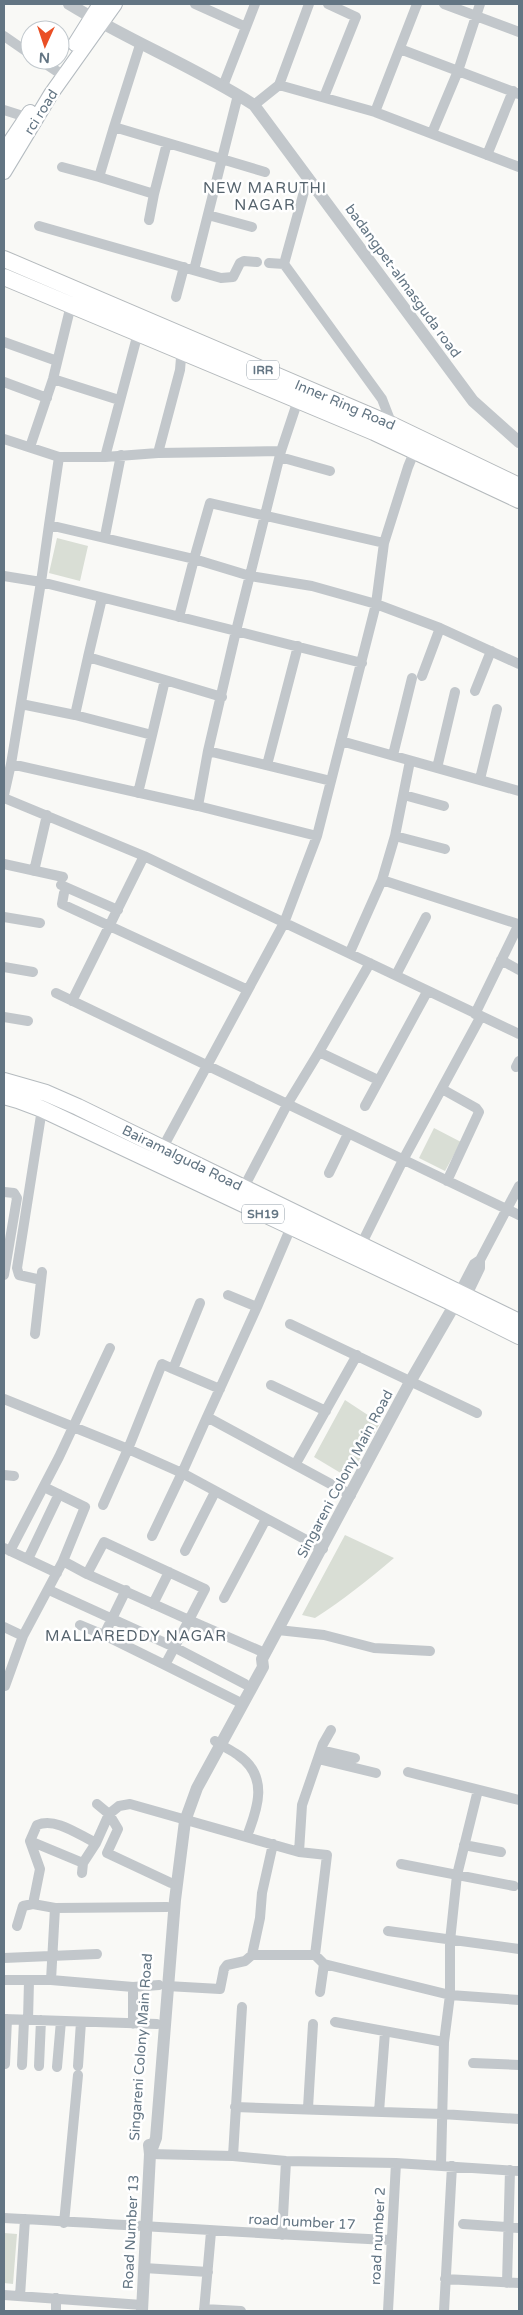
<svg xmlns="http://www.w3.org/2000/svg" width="523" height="2315" viewBox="0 0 523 2315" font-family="'Varela Round',sans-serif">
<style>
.green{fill:#d9ded5}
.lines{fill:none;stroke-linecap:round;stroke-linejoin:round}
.secondary-casing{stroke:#b4bbc0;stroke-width:16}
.primary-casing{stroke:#b5bbbf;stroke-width:18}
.trunk-casing{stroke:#b5babd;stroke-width:18}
.minor{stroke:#c2c7cb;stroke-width:10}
.tertiary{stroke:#c2c7cb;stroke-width:12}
.secondary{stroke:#fff;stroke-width:14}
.primary{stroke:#fff;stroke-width:16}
.trunk{stroke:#fff;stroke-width:16}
.labels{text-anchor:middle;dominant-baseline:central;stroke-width:5;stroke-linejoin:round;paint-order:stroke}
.shield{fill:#fff;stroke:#929ea8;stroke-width:1}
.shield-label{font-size:12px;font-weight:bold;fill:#637583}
.street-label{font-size:14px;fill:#637583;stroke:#fff}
.neighbourhood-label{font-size:15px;letter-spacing:1px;fill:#55636d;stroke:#fff}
</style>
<rect width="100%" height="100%" fill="#f9f9f6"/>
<path class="green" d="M57 538 88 546 80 581 49 573Z
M434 1128 461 1142 445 1171 419 1158Z
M345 1400 380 1423 349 1478 314 1457Z
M345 1535 394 1558C368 1580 343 1600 315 1618L302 1615Z
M4 2233 17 2234 13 2284 4 2283Z"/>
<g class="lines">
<g class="secondary-casing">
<path id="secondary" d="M75 44 100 4
M4 151 30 112
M4 172 51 94 115 4"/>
</g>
<g class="primary-casing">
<path id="primary" d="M4 1081 46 1093 78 1107 519 1322
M4 1096 18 1100 42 1109 453 1303 519 1336"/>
</g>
<g class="trunk-casing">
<path id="trunk" d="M4 259 392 425 519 486
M4 277 374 432 519 500"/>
</g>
<path class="minor" d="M195 4 246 27
M444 4 519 32
M4 36 30 54
M400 49 519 94
M40 60 58 72
M279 85 309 4
M223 86 255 4
M324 97 356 17 328 4
M254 105 279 85 375 112 519 167
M4 110 26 117
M375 112 417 4
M114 127 140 45
M432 133 458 71 480 4
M487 155 513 91
M62 167 99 177 114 127 265 172
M99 177 154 194 167 143
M308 177 284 264 382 399 392 425
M208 215 252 227
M149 220 154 194
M39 226 221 278 233 277 240 263 244 261 257 262
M269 263 284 264
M194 270 238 95
M176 297 184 267
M138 333 105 457 158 453 281 451 298 400
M4 342 57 361
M53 379 119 400
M4 382 47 398
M4 439 59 457
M30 447 53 379 71 305
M281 451 236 631 362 663
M158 453 180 370 182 346
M280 457 330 471
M49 525 59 457H105
M105 536 121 455
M384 543 210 503 194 559 250 576 312 586 376 604 440 628 519 664
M4 576 41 582 11 764 4 795
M179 617 194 559 49 525 41 582 236 631 208 751 198 806 317 836
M88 657 102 598
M422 676 440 628
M165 680 152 735 75 715 88 657 222 697
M475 691 491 651
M21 704 75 715
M341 741 519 791
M208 751 331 781
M393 755 412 678
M11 764 198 806
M267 765 298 646
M437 768 455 692
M480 779 497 709
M138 793 152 735
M404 795 444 806
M4 798 144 856 519 1034
M395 836 445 849
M4 864 63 877
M34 871 47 815
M382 880 395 836 410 761
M61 885 118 910
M64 893 62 904 248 990
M4 917 40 923
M350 952 382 880 518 924
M501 960 519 970
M4 967 33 972
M396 975 426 917
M56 993C211 1067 365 1141 519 1215
M72 1001 144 856
M475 1014 519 924
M4 1017 28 1021
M319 1052 370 963
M516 1067 519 1061
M442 1089 476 1108 479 1112 447 1181
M365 1106 427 992
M162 1149 284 923 317 836 376 604 384 543 408 467 415 450
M329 1173 348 1134
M243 1189 288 1103 319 1052 378 1080
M4 1192 14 1193 17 1198 4 1275
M361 1245 403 1160 481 1016
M41 1280 19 1275 17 1268 42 1109
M459 1293 474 1264 480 1260 519 1186
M466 1297 480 1268V1260
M257 1307 291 1227
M290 1324 477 1413
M35 1334 42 1272
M173 1369 220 1389
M271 1385 326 1411
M4 1399 128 1449 162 1364 173 1369 200 1303
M207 1417 257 1307 228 1295
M295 1465 357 1355
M4 1475 14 1476
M44 1487 85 1507 63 1561
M103 1505 128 1449 182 1473 152 1536
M4 1548 57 1573
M323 1549 182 1473 207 1417 351 1495
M10 1551 59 1457 110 1348
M185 1551 215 1492
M28 1559 59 1494
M87 1574 104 1542 205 1589 189 1620 265 1653
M49 1590 174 1647 245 1684
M126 1590 104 1635 165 1665
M224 1598 266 1519
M153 1604 169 1572
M80 1625 104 1635
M4 1627 23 1636
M278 1630 324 1635 374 1648 430 1651
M5 1686 23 1636 63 1561 87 1574 189 1620 165 1665 243 1704
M215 1741C222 1746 231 1750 238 1755 269 1776 258 1808 247 1836
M321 1750 355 1758
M318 1759 376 1773
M408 1772 519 1800
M97 1804 109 1814 118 1829 107 1853 171 1883
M30 1841 83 1863
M464 1845 501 1852
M299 1852 302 1805 323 1744 331 1730
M401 1864 514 1886
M82 1873 83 1863 96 1843 109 1814 119 1806 130 1804 299 1852 327 1855 315 1955 324 1964 450 1995 519 2000
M33 1904 55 1908 167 1907
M17 1926 23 1906 33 1904 40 1869 30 1841 37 1825C56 1817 79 1835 96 1843
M388 1931 519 1949
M252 1955H315
M4 1958 97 1954
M4 1980H51L133 1987 159 1985
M51 1980 55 1908
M167 1986 220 1989 224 1969 227 1965 245 1961 252 1955 260 1918 262 1893 273 1844
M320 1992 324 1964
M4 2019 157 2024
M28 2020 29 1981
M335 2022 444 2042
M133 2024V1987
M473 2063 519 2065
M5 2064 7 2019
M22 2065 24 2020
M39 2066 41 2020
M78 2066 81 2022
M57 2067 61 2021
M235 2107 442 2114 519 2119
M308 2108 313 2024
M379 2112 385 2032
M150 2154 233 2156 286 2161 396 2163 519 2171
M233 2156 242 2007
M441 2165 444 2042 450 1995V1941L457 1875 478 1790
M4 2218C133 2225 262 2234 391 2240
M64 2223 78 2075
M463 2224 519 2228
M282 2235 286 2161
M144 2268 208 2272
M445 2279 519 2283
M507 2283 510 2170
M4 2295 142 2305
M20 2296 25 2219
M204 2309 241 2311
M56 2311V2298
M204 2311 211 2232
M388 2311 396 2163
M444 2311 452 2166"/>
<path class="tertiary" d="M69 4C129 41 195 67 254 105L473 401 519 442
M150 2154 156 2138 175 1900 185 1821 197 1788 263 1667 262 1659 410 1382 455 1304
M142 2311 150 2154 149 2145"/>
<use href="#secondary" class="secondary"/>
<use href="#primary" class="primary"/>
<use href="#trunk" class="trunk"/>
</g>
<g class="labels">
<g class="shield">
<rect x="247" y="360.5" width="32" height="19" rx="4"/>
<rect x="242" y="1204.5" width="42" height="19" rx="4"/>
</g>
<g class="shield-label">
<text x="263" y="370">IRR</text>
<text x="263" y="1214">SH19</text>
</g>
<g class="street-label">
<text transform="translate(41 112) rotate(-58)">rci road</text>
<text transform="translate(403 281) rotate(54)">badangpet-almasguda road</text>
<text transform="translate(345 405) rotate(23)">Inner Ring Road</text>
<text transform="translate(182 1158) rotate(26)">Bairamalguda Road</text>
<text transform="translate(345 1474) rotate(-62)">Singareni Colony Main Road</text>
<text transform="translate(141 2047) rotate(-86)">Singareni Colony Main Road</text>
<text transform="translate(302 2222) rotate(3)">road number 17</text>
<text transform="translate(131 2232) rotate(-87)">Road Number 13</text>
<text transform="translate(378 2236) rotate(-87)">road number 2</text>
</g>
<g class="neighbourhood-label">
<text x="265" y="188">NEW MARUTHI<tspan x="265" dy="17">NAGAR</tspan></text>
<text x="136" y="1636">MALLAREDDY NAGAR</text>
</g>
</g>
<rect width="523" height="2315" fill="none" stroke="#637583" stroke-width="10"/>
<g transform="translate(45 45) rotate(183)"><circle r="24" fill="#ffffff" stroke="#c1c8cd"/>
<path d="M0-4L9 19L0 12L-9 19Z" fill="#ea4f25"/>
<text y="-8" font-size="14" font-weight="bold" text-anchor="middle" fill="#637583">N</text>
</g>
</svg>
